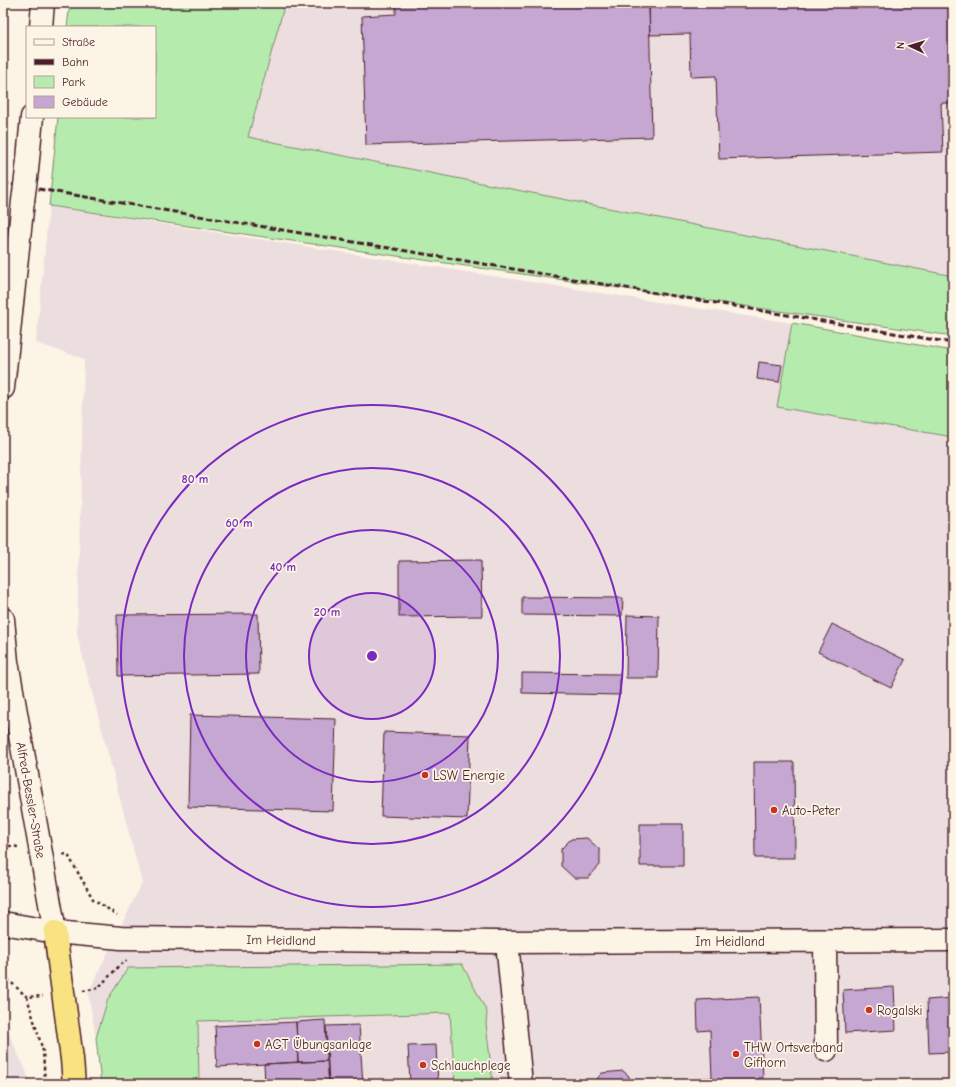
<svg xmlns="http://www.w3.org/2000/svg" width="956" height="1087" viewBox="0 0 956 1087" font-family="'Comic Neue',sans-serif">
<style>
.built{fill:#ecdedf}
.green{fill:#b5ecae;stroke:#80866c}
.building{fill:#c6a7d2;stroke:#4a1f2b}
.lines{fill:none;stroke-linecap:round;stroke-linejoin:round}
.minor-casing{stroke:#4a1f2b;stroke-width:25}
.highway-casing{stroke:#4a1f2b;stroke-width:25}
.path{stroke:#4a1f2b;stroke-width:2.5;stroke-dasharray:3 3;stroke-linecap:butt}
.minor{stroke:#fcf5e5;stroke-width:22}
.highway{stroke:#f8e281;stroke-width:22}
.rail{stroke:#4a1f2b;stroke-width:3;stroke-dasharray:6 3;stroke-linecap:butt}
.minor-bridge-casing{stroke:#4a1f2b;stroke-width:25;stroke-linecap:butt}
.minor-bridge{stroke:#fcf5e5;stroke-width:22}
.ring{fill:none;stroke:#7b2cbf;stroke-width:2}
.poi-dot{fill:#c8321e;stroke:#fcf5e5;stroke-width:1.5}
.labels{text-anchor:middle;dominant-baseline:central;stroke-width:3.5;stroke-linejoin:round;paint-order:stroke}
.poi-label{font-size:13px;fill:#4a1f2b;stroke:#fcf5e5;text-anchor:start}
.street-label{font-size:13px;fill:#4a1f2b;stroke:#fcf5e5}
.centre{fill:#7b2cbf;stroke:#fcf5e5;stroke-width:2}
.ring-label{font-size:12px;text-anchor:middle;font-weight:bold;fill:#7b2cbf;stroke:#fcf5e5;stroke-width:3.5;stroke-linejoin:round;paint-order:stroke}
</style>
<rect width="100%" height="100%" fill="#fcf5e5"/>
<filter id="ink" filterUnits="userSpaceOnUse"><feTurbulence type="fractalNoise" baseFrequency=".025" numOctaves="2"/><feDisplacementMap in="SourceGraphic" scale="8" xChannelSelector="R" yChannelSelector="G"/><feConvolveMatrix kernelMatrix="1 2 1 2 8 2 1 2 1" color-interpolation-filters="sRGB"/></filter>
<g filter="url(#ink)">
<path class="built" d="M285 3H953V276L248 137Z
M49 206 792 323 953 351V1084H101L96 1038 88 993 142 883 77 635 84 359 36 343Z
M3 1021 32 1084H3Z"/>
<path class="green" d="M70 3H285L248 137 953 276V336L49 206 58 117H155V27H67Z
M792 323 953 351V437L777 407Z
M462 964 487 1012 486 1024 493 1084H455L450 1013 198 1021 199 1084H101L96 1038 108 999 128 968Z"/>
<path class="building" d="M396 3H649L652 137 366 145 362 16 396 14Z
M687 3H953V103H941L943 152 719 159 716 76 691 77 690 34 650 35 649 5Z
M759 362 782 365 779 382 757 379Z
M481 560 482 616 399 617V561Z
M522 597 623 598 622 616 522 615Z
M258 614 259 674 118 676 117 615Z
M627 615 659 616 658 678H626Z
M832 624 905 660 891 688 818 652Z
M522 673 620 674V695L522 693Z
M190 715 336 719 333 811 188 807Z
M384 732 470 735 467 819 381 816Z
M754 762H794L795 858H755Z
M640 824H683V866H640Z
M587 838 600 850V865L588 878H574L561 866V849L571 839Z
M894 987 896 1030 845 1033 843 990Z
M759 997 763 1078H759V1084H703L702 1078H712L710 1030 698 1031 697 1000Z
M953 998V1052L929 1053 927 1000Z
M325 1020 327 1061 298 1062 296 1022Z
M296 1022 298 1062 217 1067 215 1026Z
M359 1025 363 1084H329L326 1026Z
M436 1045 438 1084H410L408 1046Z
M327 1061 329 1084H265L264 1064Z
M623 1071 629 1076 630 1084H597V1079L602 1073Z"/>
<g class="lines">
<g class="minor-casing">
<path id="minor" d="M41 27 43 3
M27 170 32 117
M3 388 23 201
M3 619 7 662 55 932
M3 923 55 932 121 938 498 942 953 940
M825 941 826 1050
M507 942 521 1084"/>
</g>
<g class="highway-casing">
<path id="highway" d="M55 932 72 1059 74 1084"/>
</g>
<path class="path" d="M3 845 18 847
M63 854 68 855 93 899 117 915
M3 975 27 997 43 996
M83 991 98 988 124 961H127
M27 997 43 1051 45 1084"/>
<use href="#minor" class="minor"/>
<use href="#highway" class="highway"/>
<path class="rail" d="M3 183 953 343"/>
<g class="minor-bridge-casing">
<path id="minor-bridge" d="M23 201 27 170"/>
</g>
<use href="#minor-bridge" class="minor-bridge"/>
</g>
</g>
<circle cx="372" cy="656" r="63" fill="#7b2cbf" fill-opacity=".12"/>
<g class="ring">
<circle cx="372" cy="656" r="63"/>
<circle cx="372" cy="656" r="126"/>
<circle cx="372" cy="656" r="188"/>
<circle cx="372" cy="656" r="251"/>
</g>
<g class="poi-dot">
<circle cx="425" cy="775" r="4"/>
<circle cx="774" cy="810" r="4"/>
<circle cx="869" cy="1010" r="4"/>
<circle cx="257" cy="1044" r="4"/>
<circle cx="736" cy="1054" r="4"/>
<circle cx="423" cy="1065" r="4"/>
</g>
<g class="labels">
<g class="poi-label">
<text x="433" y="775">LSW Energie</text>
<text x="782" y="810">Auto-Peter</text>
<text x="877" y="1010">Rogalski</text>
<text x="265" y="1044">AGT Übungsanlage</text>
<text x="744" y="1047">THW Ortsverband<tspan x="744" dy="15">Gifhorn</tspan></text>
<text x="431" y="1065">Schlauchplege</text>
</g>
<g class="street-label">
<text transform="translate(31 800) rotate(80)">Alfred-Bessler-Straße</text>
<text transform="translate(281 940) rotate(1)">Im Heidland</text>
<text x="730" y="941">Im Heidland</text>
</g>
</g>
<circle cx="372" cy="656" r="6" class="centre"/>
<g class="ring-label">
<text x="195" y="483">80 m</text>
<text x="239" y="527">60 m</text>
<text x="283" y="571">40 m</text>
<text x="327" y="616">20 m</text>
</g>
<rect width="956" height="1087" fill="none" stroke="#fcf5e5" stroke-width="16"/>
<rect x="8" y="8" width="940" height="1071" fill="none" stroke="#4a1f2b" stroke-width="1.5" filter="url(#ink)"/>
<rect x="26" y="26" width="130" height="92" fill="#fcf5e5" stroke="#b59f9b"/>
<rect x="34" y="39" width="20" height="6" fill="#fcf5e5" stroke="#b59f9b"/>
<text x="62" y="46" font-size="12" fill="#4a1f2b">Straße</text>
<rect x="34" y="59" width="20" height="6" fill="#4a1f2b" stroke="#b59f9b"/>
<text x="62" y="66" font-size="12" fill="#4a1f2b">Bahn</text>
<rect x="34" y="76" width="20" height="12" fill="#b5ecae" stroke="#b59f9b"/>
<text x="62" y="86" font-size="12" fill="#4a1f2b">Park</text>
<rect x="34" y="96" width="20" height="12" fill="#c6a7d2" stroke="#b59f9b"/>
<text x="62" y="106" font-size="12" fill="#4a1f2b">Gebäude</text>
<g transform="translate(910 46) rotate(274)" stroke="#fcf5e5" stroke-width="3" paint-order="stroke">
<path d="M0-3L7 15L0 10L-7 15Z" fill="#4a1f2b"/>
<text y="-6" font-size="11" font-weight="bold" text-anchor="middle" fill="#4a1f2b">N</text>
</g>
</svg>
